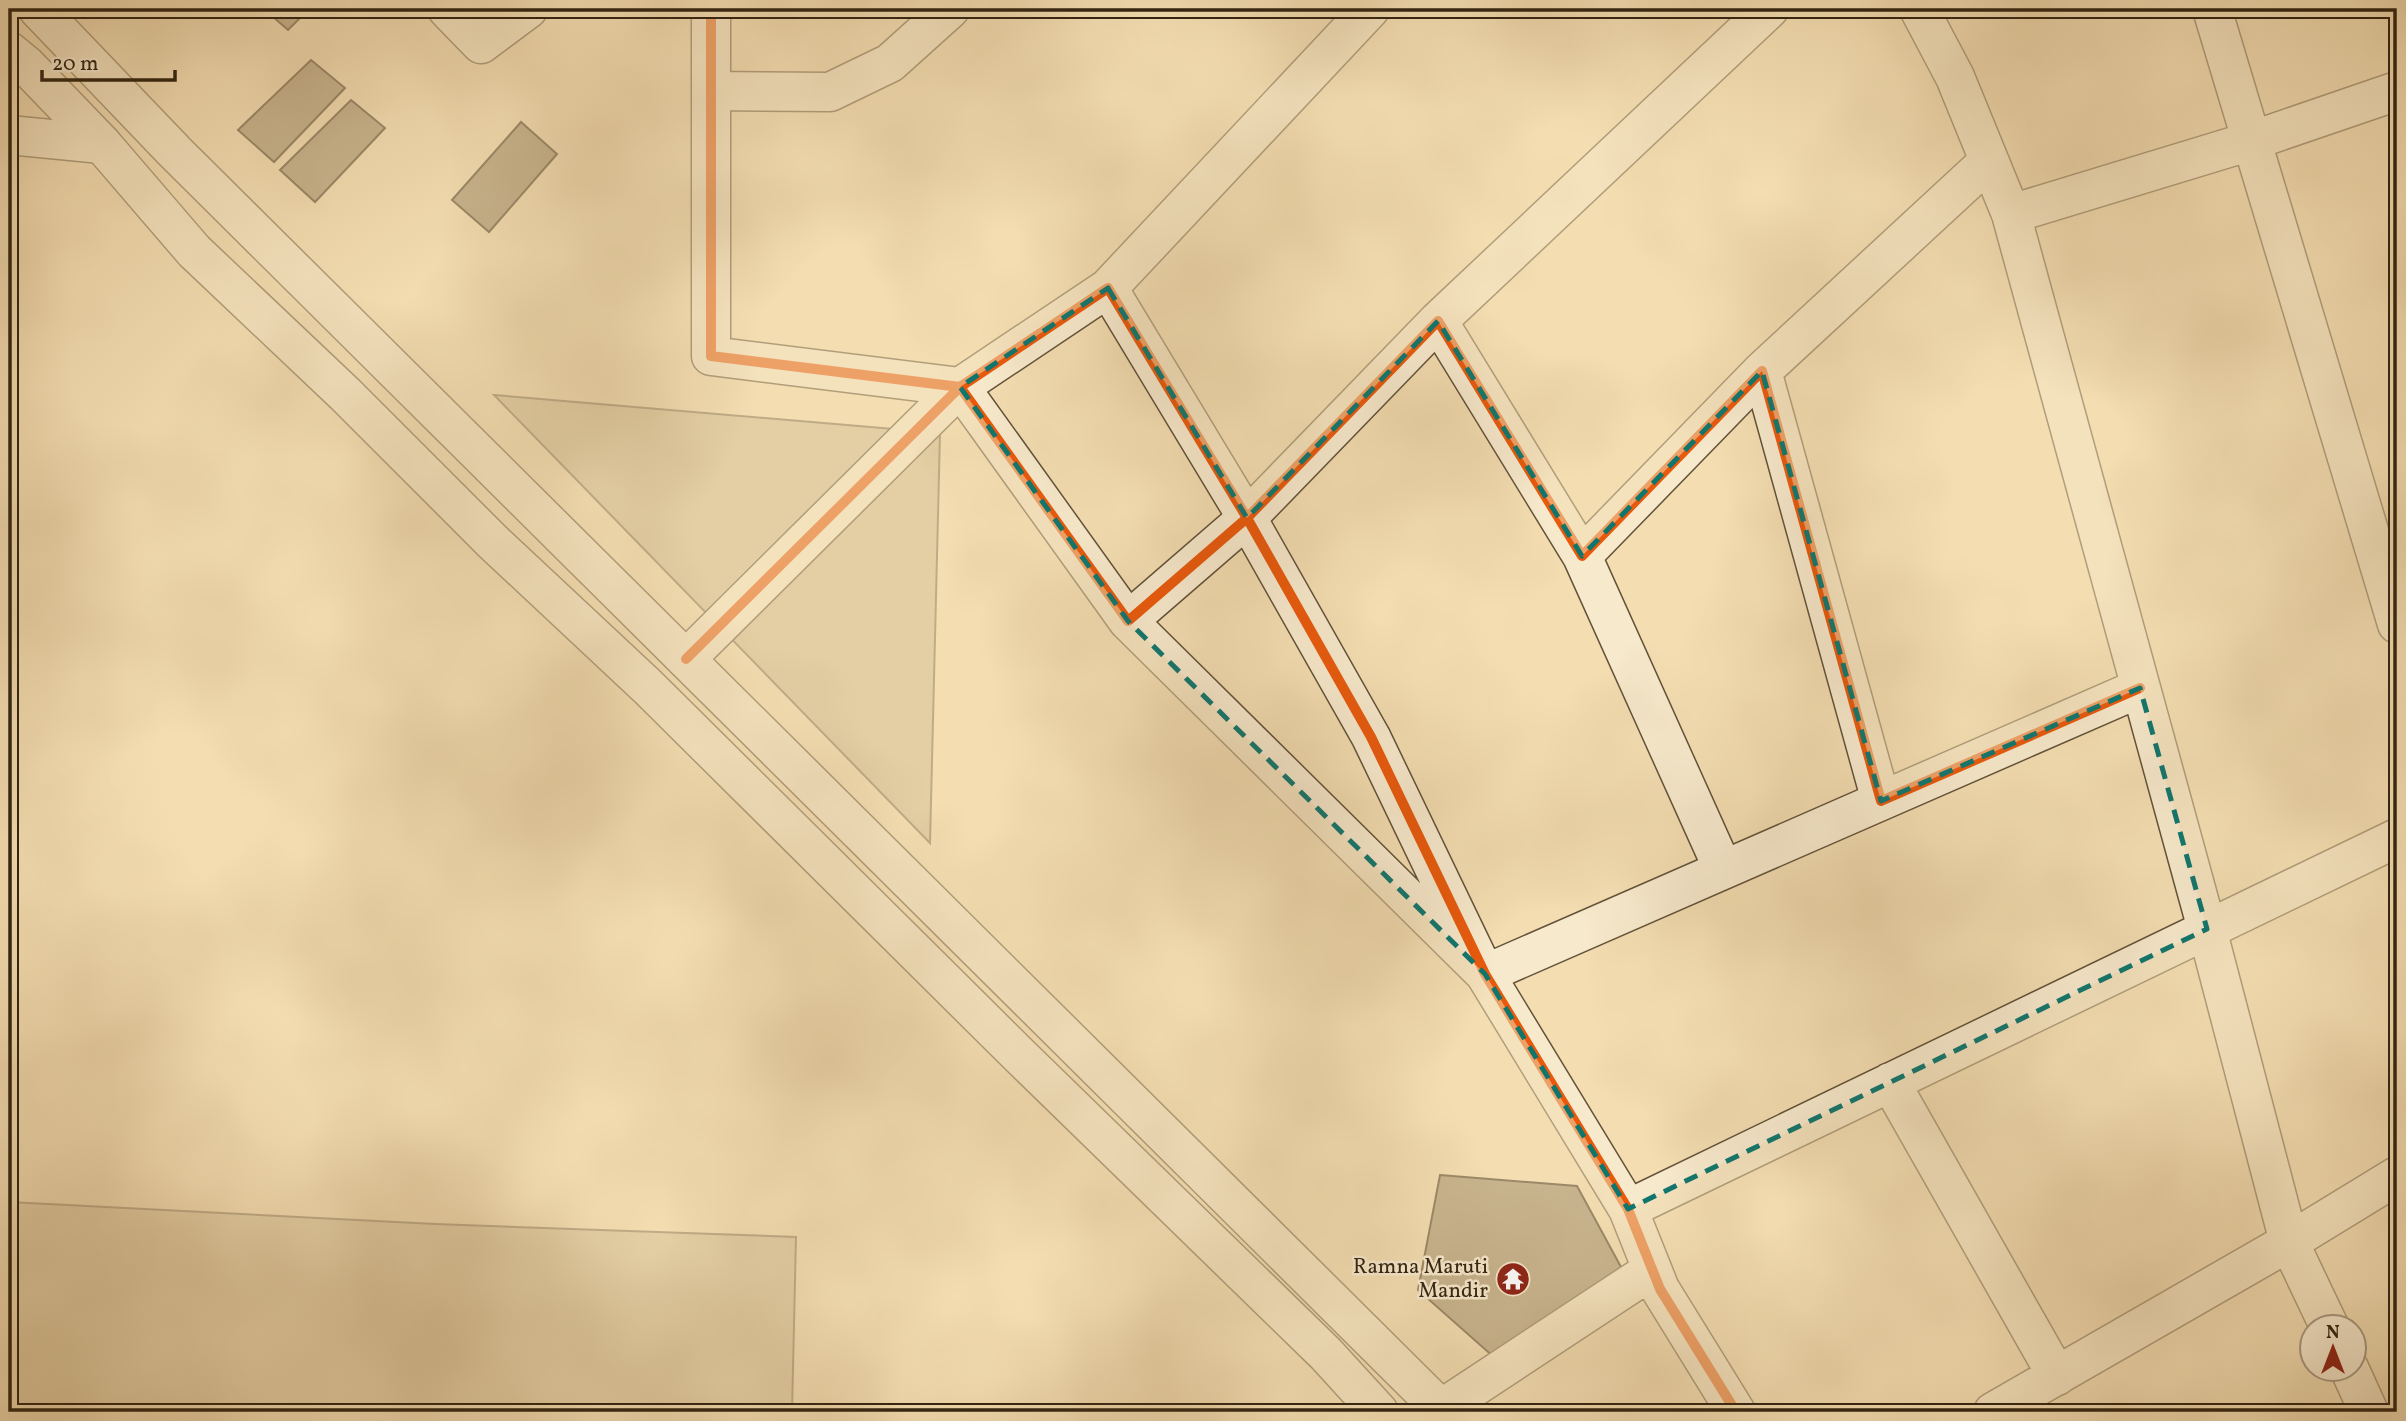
<svg xmlns="http://www.w3.org/2000/svg" width="2406" height="1421" viewBox="0 0 2406 1421" font-family="Vollkorn,serif">
<style>
.green{fill:#d2be96;stroke:#827154;stroke-width:2}
.building{fill:#968464;stroke:#322411;stroke-width:2}
.lines{fill:none;stroke-linecap:round;stroke-linejoin:round}
.minor-casing{stroke:#625239;stroke-width:41}
.tertiary-casing{stroke:#625239;stroke-width:41}
.minor{stroke:#f7e9cc;stroke-width:38}
.tertiary{stroke:#f7e9cc;stroke-width:38}
.cycleway-casing{stroke:#f7e9cc;stroke-width:15}
.cycleway{stroke:#e8590c;stroke-width:10}
.marked{fill:none;stroke:#0f766e;stroke-width:5;stroke-dasharray:14 9;stroke-linejoin:round}
.labels{text-anchor:middle;dominant-baseline:central;stroke-width:5;stroke-linejoin:round;paint-order:stroke}
.poi-label{font-size:21px;fill:#322411;stroke:#f7e9cc;text-anchor:end}
</style>
<rect width="100%" height="100%" fill="#f3ddb1"/>
<filter id="stains"><feTurbulence type="fractalNoise" baseFrequency=".00286" numOctaves="4"/><feColorMatrix values="0 0 0 0 .2 0 0 0 0 .09 0 0 0 0 .02 0 0 0 .5 -.17"/></filter>
<radialGradient id="worn" r=".72"><stop offset=".6" stop-color="#630" stop-opacity="0"/><stop offset="1" stop-color="#630" stop-opacity=".3"/></radialGradient>
<path class="green" d="M494 395 940 433 930 843Z
M9 1202 435 1224 796 1237 792 1412H9Z"/>
<path class="building" d="M264 9H309L288 30Z
M311 60 345 88 274 162 238 130Z
M351 100 385 128 315 202 280 170Z
M521 122 557 154 489 232 452 200Z
M1440 1175 1577 1186 1621 1267 1496 1359 1418 1290Z"/>
<g class="lines">
<g class="minor-casing">
<path id="minor" d="M447 9 481 44 528 9
M711 9V356L960 387 1108 288 1247 518 1371 737 1485 974 1628 1209 1660 1289 1736 1412
M1919 9 1955 77 2011 214 2207 929 2289 1242 2329 1326
M2212 9 2397 624
M711 91 830 92 890 63 950 9
M9 135 102 144
M2011 214 2251 141 2397 91
M1108 288 1370 9
M1438 321 1769 9
M1762 371 1989 161
M1582 556 1723 869
M1128 621 1485 974 1881 801
M686 659 960 387 1128 621 1247 518 1438 321 1582 556 1762 371 1881 801 2140 688
M1890 1082 2057 1376
M1628 1209 2397 838
M2349 1368 2369 1412
M1441 1409 1652 1270
M1993 1412 2289 1242 2397 1176"/>
</g>
<g class="tertiary-casing">
<path id="tertiary" d="M38 9 175 152 1444 1412
M9 51 26 65 102 144 194 251 345 394 493 542 648 687 1020 1056 1326 1354 1379 1412"/>
</g>
<use href="#minor" class="minor"/>
<use href="#tertiary" class="tertiary"/>
<g class="cycleway-casing">
<path id="cycleway" d="M711 9V356L960 387 1108 288 1247 518 1371 737 1485 974 1628 1209 1660 1289 1736 1412
M686 659 960 387 1128 621 1247 518 1438 321 1582 556 1762 371 1881 801 2140 688"/>
</g>
<use href="#cycleway" class="cycleway"/>
</g>
<path d="M0 0H2406V1421H0ZM1108 288 1247 518 1438 321 1582 556 1762 371 1881 801 2140 688 2207 929 1628 1209 1485 974 1128 621 960 387Z" fill="#f3ddb1" fill-opacity=".55" fill-rule="evenodd"/>
<path class="marked" d="M1108 288 1247 518 1438 321 1582 556 1762 371 1881 801 2140 688 2207 929 1628 1209 1485 974 1128 621 960 387Z"/>
<defs>
<g id="temple-disc" transform="scale(1.75)"><circle r="9.5" fill="#8f2418" stroke="#f7e9cc"/><path d="M0-6L5-2H3V0L6.5 2.5H4V6H1.5V3h-3V6H-4V2.5H-6.5L-3 0V-2H-5Z" fill="#fff"/></g>
</defs>
<g fill-rule="evenodd">
<use href="#temple-disc" x="1513" y="1279"/>
</g>
<g class="labels">
<g class="poi-label">
<text x="1488" y="1267">Ramna Maruti<tspan x="1488" dy="24">Mandir</tspan></text>
</g>
</g>
<rect width="2406" height="1421" fill="none" stroke="#f3ddb1" stroke-width="35"/>
<rect x="10" y="10" width="2385" height="1400" fill="none" stroke="#322411" stroke-width="3.5"/>
<rect x="18" y="18" width="2371" height="1386" fill="none" stroke="#322411" stroke-width="2"/>
<g transform="translate(2333 1348)"><circle r="33" fill="#f7e9cc" stroke="#a89a81" stroke-width="2"/>
<path d="M0-5L12 26L0 18L-12 26Z" fill="#8f2418"/>
<text y="-10" font-size="19" font-weight="bold" text-anchor="middle" fill="#322411">N</text>
</g>
<path d="M42 70v10h133v-10" fill="none" stroke="#322411" stroke-width="3.5"/>
<text x="52" y="70" font-size="21" fill="#322411" stroke="#f7e9cc" stroke-width="5" paint-order="stroke">20 m</text>
<rect width="100%" height="100%" filter="url(#stains)"/>
<rect width="100%" height="100%" fill="url(#worn)"/>
</svg>
